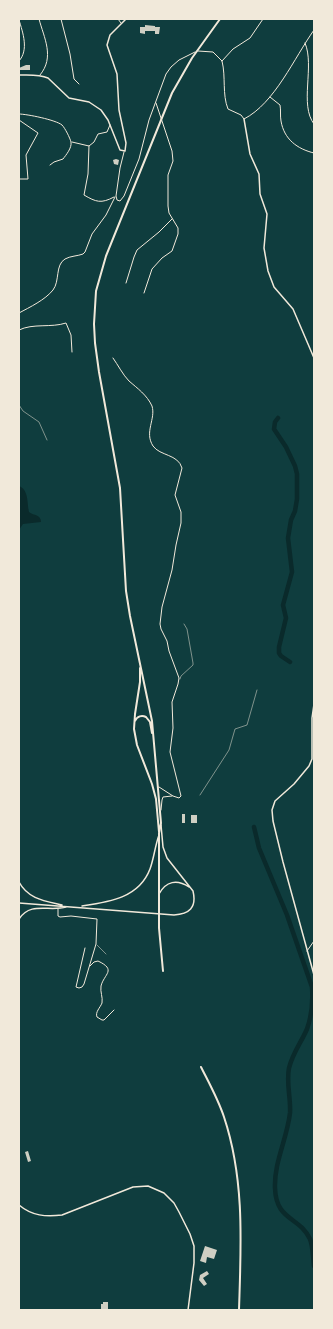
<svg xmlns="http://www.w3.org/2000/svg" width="333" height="1329" viewBox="0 0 333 1329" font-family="Barlow,sans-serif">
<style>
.water{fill:#0a2a2b}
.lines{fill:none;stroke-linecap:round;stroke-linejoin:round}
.river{stroke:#0a2a2b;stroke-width:4.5}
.building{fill:#cfcfc3}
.service{stroke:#f1e9da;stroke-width:0.5}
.minor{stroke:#f1e9da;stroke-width:1}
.tertiary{stroke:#f1e9da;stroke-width:1.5}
.secondary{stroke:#f1e9da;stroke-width:1.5}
.trunk{stroke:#f1e9da;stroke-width:2}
</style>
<rect width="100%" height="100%" fill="#0f3d3e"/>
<path class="water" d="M19 486C29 490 27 503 29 512 34 516 41 514 41 522L23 524 19 530Z"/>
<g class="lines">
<path class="river" d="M278 418 275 422 274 429 286 447 295 466 297 474V499L295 511 291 520 288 538 292 572 283 605 286 618 279 647V653L281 656 290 662
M254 827 259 848 287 915 312 987C313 1001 312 1015 307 1029 301 1043 293 1052 289 1068 286 1083 291 1098 290 1113 287 1139 274 1162 275 1188 276 1221 299 1216 310 1239 313 1246 313 1258 314 1266"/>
</g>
<path class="building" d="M145 25 155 26V27H160L159 34H155V31H145V34L140 33V27H145Z
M26 65H30V70H19V68Z
M116 159 119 160 118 165 114 164 113 160Z
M182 814H185V823H182Z
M191 815H197V823H191Z
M28 1151 31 1161 28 1162 25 1152Z
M205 1246 217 1250 214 1259 207 1257 206 1263 200 1261Z
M207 1271 209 1274 203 1278 207 1284 204 1286 199 1280 200 1275Z
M103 1302H108V1310H101V1304H103Z"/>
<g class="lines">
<path class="service" d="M19 405 23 411 39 422 47 440
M180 679 181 676 193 665V663L187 629 184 624
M200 795 229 750 235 729 247 725 257 690
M97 945 106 954"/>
<path class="minor" d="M39 19C44 38 55 57 40 75
M61 19 70 54 74 79 79 84
M118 19 121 23
M19 20C23 33 29 50 19 61
M305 43C315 66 299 105 314 124
M198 51 213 52 222 61C226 77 222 94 228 109L241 115 244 119C275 103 294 58 314 30
M222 61 233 49 250 38 263 19
M270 97 280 105C281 110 280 116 281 121 284 139 297 149 314 153
M19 114C27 114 56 120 62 125 65 128 70 138 71 142 72 148 66 155 63 159L54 162 50 165
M19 120 38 133 26 155 28 179H19
M72 142 89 146 94 142 98 134 107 132 110 125
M89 146 88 174 84 195C96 202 101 204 114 197
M124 152 120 168 116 196 117 200 120 201 124 196 139 159 149 120 166 74 171 67 179 60 195 52
M126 283 134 257 137 250 159 232 172 219
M144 293 152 269 162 258 172 251 178 234V228L169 213 168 206V175L173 161 172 151 156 103
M19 313C30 307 45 300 53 290 60 281 55 265 65 259 70 256 78 256 83 254L85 252 92 234 106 215 115 197
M19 330C33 323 51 328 66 323L71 335 72 352
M113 358C118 365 123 375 129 381 137 388 147 395 152 406 156 419 144 432 153 446 160 456 178 454 182 468L175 495 181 512V523L176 545 172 570 162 607 160 624 161 629 167 641 169 651 179 678 178 684 172 702 173 728 170 752 181 796 179 798 173 796 159 787
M161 810 162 800 163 797 172 796
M58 909V916L60 917 71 916 97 919 96 944 84 984 82 987 79 988 76 987 85 948
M307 951 314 941
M90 966 94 962 98 961C117 970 104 974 101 986 100 992 103 997 102 1003 100 1008 95 1012 97 1017L102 1020H104L114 1010"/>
<path class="tertiary" d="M19 75C29 75 39 74 48 78L69 98 89 102 101 110 108 120 120 150 125 151 126 143 119 110 117 74 107 45 110 35 126 19
M244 119 250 154 259 174 260 194 267 214 264 248 268 271 274 287 293 309 314 358
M314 704 312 718V759L309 766 294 784 275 801 272 810 273 821 283 862 314 975"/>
<path class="secondary" d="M19 882C28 899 45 901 62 905
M159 894C166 881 177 879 189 887
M19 903 174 915C189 914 197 908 193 891L167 858 163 847 161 825
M82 906C109 902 139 898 150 869 154 858 155 846 159 835
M19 919C31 901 49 912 66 907
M19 1205C32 1216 46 1217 62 1215L133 1187 148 1186 164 1193 174 1203 179 1212 190 1234 194 1246V1263L188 1310"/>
<path class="trunk" d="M140 668V682L135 714 134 729 137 745 152 784 156 799 159 832
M135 721C137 716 142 715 146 717L150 722 152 733
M163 971 159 928V833L161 823 152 721 130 616 126 591 120 488 99 372 95 343 94 324 96 291 106 256 172 93 192 58 220 19
M201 1067C209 1083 218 1099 224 1117 245 1180 241 1245 239 1310"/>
</g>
<rect width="333" height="1329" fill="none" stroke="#f1e9da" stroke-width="40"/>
</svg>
